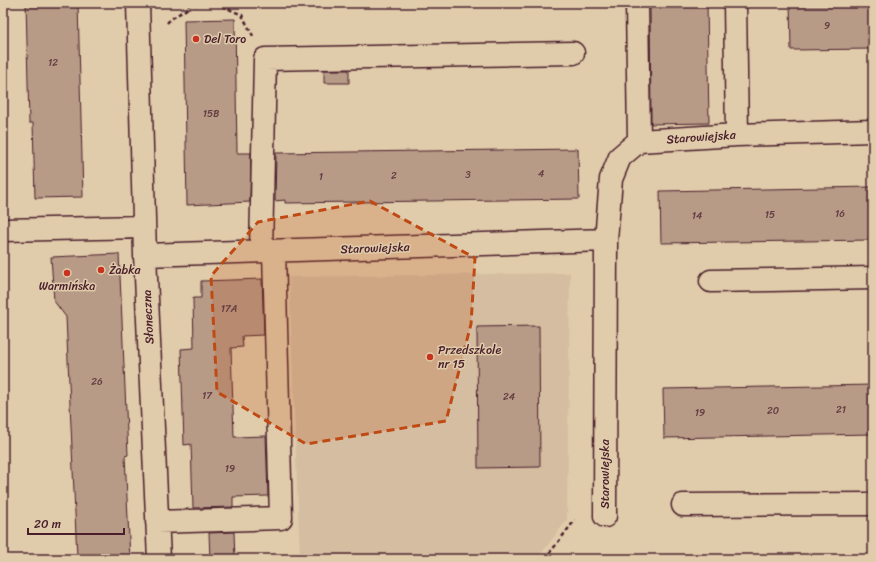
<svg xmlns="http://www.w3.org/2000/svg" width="876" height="562" viewBox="0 0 876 562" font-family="Sriracha,sans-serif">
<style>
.built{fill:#d4bda0}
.building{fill:#b79b87;stroke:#4a1f2b}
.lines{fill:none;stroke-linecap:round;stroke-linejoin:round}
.minor-casing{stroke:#4a1f2b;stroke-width:25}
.path{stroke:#4a1f2b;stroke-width:2.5;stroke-dasharray:4 3;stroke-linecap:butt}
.minor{stroke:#e0ccab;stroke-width:22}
.marked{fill:#c04a14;fill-opacity:0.2;stroke:#c04a14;stroke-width:3;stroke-dasharray:8 5;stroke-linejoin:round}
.poi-dot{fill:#c8321e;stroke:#e0ccab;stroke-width:1.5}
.labels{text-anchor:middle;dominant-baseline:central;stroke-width:3;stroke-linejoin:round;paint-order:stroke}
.number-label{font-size:10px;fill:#653e42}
.poi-label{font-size:12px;fill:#4a1f2b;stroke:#e0ccab;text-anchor:start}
.street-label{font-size:12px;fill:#4a1f2b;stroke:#e0ccab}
</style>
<rect width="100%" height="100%" fill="#e0ccab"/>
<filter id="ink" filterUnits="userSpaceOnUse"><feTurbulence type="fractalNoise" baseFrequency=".025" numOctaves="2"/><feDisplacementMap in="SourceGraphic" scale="8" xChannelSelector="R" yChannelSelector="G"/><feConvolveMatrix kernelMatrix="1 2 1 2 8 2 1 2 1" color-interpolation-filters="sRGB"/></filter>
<g filter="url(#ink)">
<path class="built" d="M570 273 567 520 537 559H300L289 277Z"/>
<path class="building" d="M26 3H78L83 197 35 198 33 123H29Z
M650 3H707L709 123 651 124Z
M790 3H873V49L791 50Z
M235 19 237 153H251L250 202 187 205 184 20Z
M324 70H349V83H324Z
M578 149 579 199 285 203V200L275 201 276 153Z
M873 187V240L661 243 660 191Z
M119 254 128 455 125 456 130 559H82V557H77L66 317 54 301 51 257Z
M262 279 264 335 242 336 243 347 231 348 234 437 266 436 268 496 233 497V507L193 508 191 444 184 445 181 349 194 348 193 298H201V281Z
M539 326 540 467 478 468 477 327Z
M873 385V434L664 438 663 389Z
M234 532 235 559H210L209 533Z"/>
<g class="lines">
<g class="minor-casing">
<path id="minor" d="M138 3 145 255 159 559
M637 3 639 141
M735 3 737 135
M3 230 144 227
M261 251 265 59 573 53
M145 255 606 240
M711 281 873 278
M683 505 873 504
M605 516 606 240 611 179 620 157 639 141 737 135 873 131
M157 522 281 518 274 251"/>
</g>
<path class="path" d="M216 3 242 15 253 36
M188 4H216
M167 23C173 16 182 13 189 7L188 3
M545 559 575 520"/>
<use href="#minor" class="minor"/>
</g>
</g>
<path class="marked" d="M370 201 475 258 471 324 446 421 306 444 217 392 211 276 258 222Z"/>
<g class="poi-dot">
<circle cx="196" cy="39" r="4"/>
<circle cx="101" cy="270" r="4"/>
<circle cx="67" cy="273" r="4"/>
<circle cx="430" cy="357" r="4"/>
</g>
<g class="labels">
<g class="number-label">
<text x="827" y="26">9</text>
<text x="53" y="63">12</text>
<text x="211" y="114">15B</text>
<text x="541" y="174">4</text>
<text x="468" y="175">3</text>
<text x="394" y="176">2</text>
<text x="321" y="177">1</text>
<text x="840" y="214">16</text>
<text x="770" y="215">15</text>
<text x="697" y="216">14</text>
<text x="229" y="309">17A</text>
<text x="97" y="382">26</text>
<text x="207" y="396">17</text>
<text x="509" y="397">24</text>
<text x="841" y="410">21</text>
<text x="773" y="411">20</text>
<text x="700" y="413">19</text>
<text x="230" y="469">19</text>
</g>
<g class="poi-label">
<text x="204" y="39">Del Toro</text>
<text x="109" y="270">Żabka</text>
<text x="67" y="286" text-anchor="middle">Warmińska</text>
<text x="438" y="350">Przedszkole<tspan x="438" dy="14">nr 15</tspan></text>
</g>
<g class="street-label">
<text transform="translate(701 137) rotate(-4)">Starowiejska</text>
<text transform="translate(375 248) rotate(-2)">Starowiejska</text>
<text transform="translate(148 317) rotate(-93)">Słoneczna</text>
<text transform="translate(605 474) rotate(-90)">Starowiejska</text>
</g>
</g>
<rect width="876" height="562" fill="none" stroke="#e0ccab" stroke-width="16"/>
<rect x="8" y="8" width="860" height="546" fill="none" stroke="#4a1f2b" stroke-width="1.5" filter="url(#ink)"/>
<path d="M28 528v6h96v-6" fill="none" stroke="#4a1f2b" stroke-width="2"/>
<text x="34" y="528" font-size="12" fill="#4a1f2b" stroke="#e0ccab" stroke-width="3" paint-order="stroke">20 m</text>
</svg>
